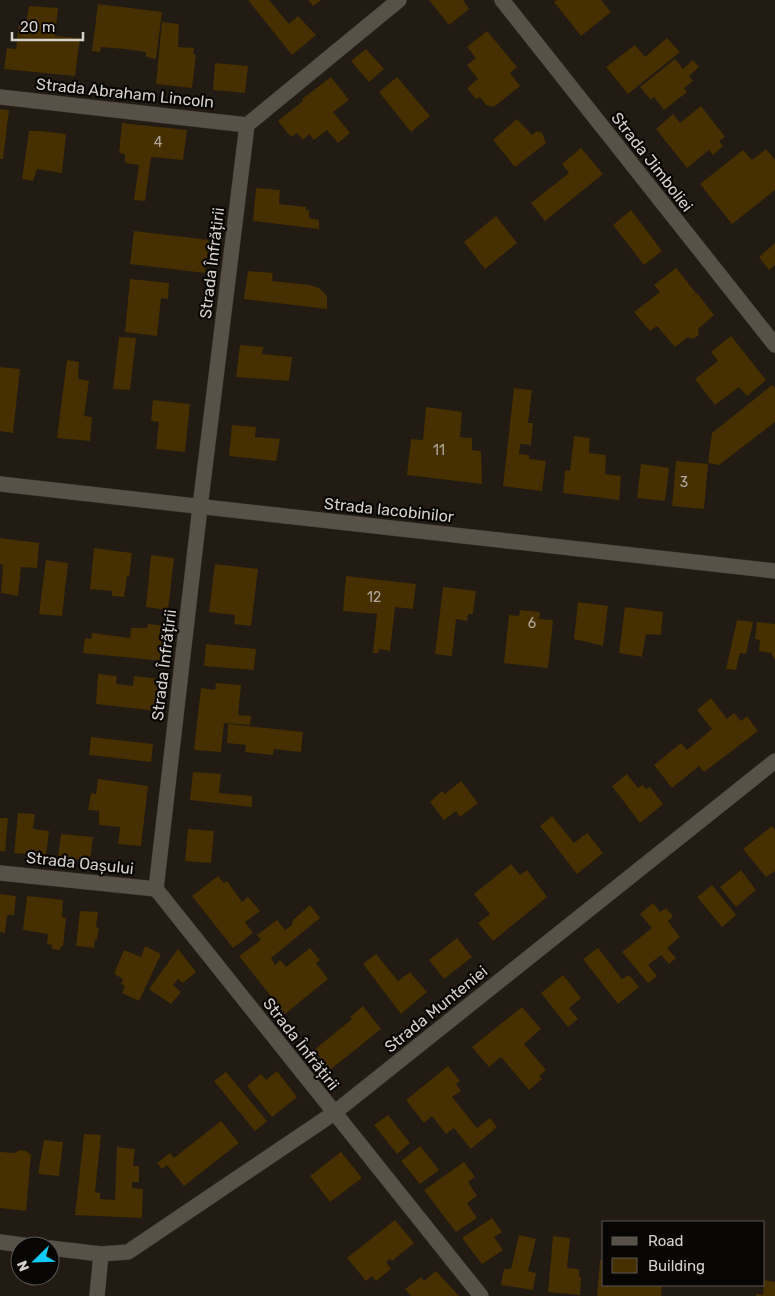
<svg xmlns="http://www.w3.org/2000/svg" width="775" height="1296" viewBox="0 0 775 1296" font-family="Rubik,sans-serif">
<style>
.building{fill:#462f01}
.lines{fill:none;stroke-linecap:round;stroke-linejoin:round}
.street-casing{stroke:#3b3732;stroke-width:16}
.street{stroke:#585148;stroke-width:15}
.labels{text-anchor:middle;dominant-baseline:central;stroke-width:4.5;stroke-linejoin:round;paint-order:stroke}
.number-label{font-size:14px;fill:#b1a899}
.street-label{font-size:16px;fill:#d5d1cc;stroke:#080604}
</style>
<rect width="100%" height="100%" fill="#211b13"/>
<path class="building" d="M248 0H269L289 24 298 16 316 35 292 55Z
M308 0H321L313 6Z
M429 0H463L469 9 449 25Z
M557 0H601L611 12 581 36 554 2Z
M98 4 162 12 156 59 146 57V52L125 49 101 47 100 52 92 51Z
M29 6 58 8 55 36 80 38 75 76 4 69 7 48 16 49 19 25H26Z
M162 22 179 24 178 47 194 48 193 54 196 55 192 88 156 84Z
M487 31 517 67 510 73 520 86 494 107 486 105 480 97 476 99 467 88 478 79 467 65 476 58 467 47Z
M667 38 680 52 628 94 606 67 635 45 645 57Z
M366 49 384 69 369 82 351 61Z
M675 59 683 69 693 60 699 67 689 76 693 81 684 88 687 92 664 110 654 97 651 100 640 87Z
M215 63 248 66 245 93 213 90Z
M331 77 349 100 333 112 350 133 338 143 327 130 314 140 309 134 303 140 297 133 291 137 278 121 303 101 302 99Z
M397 77 430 116 411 132 379 92Z
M701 106 725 137 719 141 723 146 713 155 709 150 687 168 656 129 673 114 680 123Z
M0 109 9 110 3 159H0Z
M517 119 532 135 537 131 542 133 546 143 515 167 493 140Z
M122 123 187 130 183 160 151 157 145 201 134 200 139 165 125 163V154L119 153Z
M29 131H41L66 134 62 173 37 169 33 181 22 179Z
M581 148 603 174 545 221 531 203 569 173 562 164Z
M766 149 775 160V190L732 224 700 184 743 150 752 160Z
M256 188 280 190 279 204 306 207V210H309V218L319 220V229L253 221Z
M631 210 662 251 644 265 613 225Z
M496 216 517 243 485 269 464 242Z
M134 231 209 240 205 273 130 264Z
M775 243V265L769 270 759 257Z
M676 268 696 293 690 298 697 293 714 315 698 329 699 335 693 339 688 337 675 347 657 326 650 331 634 312 660 292 654 285Z
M248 271 273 273 272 281 310 285 319 288 327 296V309L244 299Z
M130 279 169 283 168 299 161 298 157 336 125 332Z
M731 336 766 380 747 396 739 387 715 405 695 379 718 361 711 352Z
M119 337 136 338 130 390 113 389Z
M240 345 263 347 262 354 292 357 289 381 236 377Z
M67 360 79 362 78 379 89 381 84 416 92 417 90 441 57 438Z
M0 367 20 369 13 433 0 431Z
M772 385 775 388V422L719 465 708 463 712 433Z
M514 388 532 390 528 423H533L531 445 520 444 519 454 529 455V459L546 461 542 491 503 486Z
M153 400 190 404 185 452 156 449 159 422 151 421Z
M426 407 462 412 460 437 472 438V450L481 451 482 484 407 475 411 439 423 440Z
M232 425 256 427 255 437 280 439 276 461 229 456Z
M574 436 590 438 589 453 606 455 605 474 621 476 619 500 563 493 565 470 570 471Z
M676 461 708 464 704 509 672 506Z
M641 464 669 468 665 501 637 498Z
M0 538 39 543 37 568 21 567 18 596 1 593 3 565 0 564Z
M94 548 132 553 129 577 127 576 124 597 112 596V591L90 589Z
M151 555 174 558 168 610 146 607Z
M46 560 68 563 62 616 39 614Z
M215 564 258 569 251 626 234 624 235 615 209 612Z
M346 576 416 584 413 609 395 607 390 651 379 649 378 653H373L377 614 343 611Z
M443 587 476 591 473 614H468L467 621 456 619 452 656 435 654Z
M578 602 608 606 603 646 574 639Z
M625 607 663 612 661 635 646 634 642 657 619 653Z
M520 610 540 612 539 619 553 620 548 668 504 663 509 615 519 616Z
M737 620 753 622 746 654 740 653 736 670 726 669Z
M757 622 775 624V660L771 653 759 651 760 640 755 639Z
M148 624 166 626 163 661 83 653 85 638 91 639 92 633 130 638 131 628H147Z
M206 644 256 649 254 670 204 666Z
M98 674 117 676 116 684 133 686 134 676 160 679 157 711 96 704Z
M216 683 241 685 238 715 251 716 250 725 224 723 221 752 194 750 201 688 215 690Z
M711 698 727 719 734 713 741 721 747 716 758 731 704 772 699 766 672 788 654 765 681 743 687 750 712 729 697 710Z
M228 724 303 732 301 752 274 749 273 755 245 752 246 745 227 743Z
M91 737 153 744 151 762 89 755Z
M193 772 221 774 219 793 252 796V807L190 800Z
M627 774 638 788 643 785 646 789 650 787 663 804 640 823 612 786Z
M98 779 148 786 141 846 118 844 120 827 99 825V811L88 810 91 793 96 794Z
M461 781 478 803 460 817 456 811 444 820 430 802 442 791 445 794Z
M18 813 35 814 33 829 49 831 46 856 14 853Z
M552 816 574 843 587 833 603 853 577 874 540 826Z
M0 818H8L5 852 0 851Z
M772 826 775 830V871L766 877 743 849Z
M188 829 214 831 211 863 185 861Z
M61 834 93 837 90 861 58 858Z
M511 864 520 875 527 870 547 897 493 941 478 923 490 914 474 894Z
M741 870 756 890 736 907 720 887Z
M218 876 224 883 227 881 242 902 248 897 260 911 245 922 253 933 233 948 192 896Z
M712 885 736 915 722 927 697 897Z
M0 894 16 896 14 915H7L5 933 0 932Z
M27 896 63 900 62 917 66 918 63 946H61L60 950 52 949V945L47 944 48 934 23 930Z
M653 903 660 912 666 908 673 916 668 921 680 937 667 948 676 958 669 964 661 955 648 965 657 976 648 983 622 952 652 928 640 914Z
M310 905 320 918 271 958 275 965 280 960 286 967 310 948 320 960 316 963 328 979 285 1014 239 956 261 940 257 935 277 920 285 930 292 925 293 920Z
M80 911 98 912 96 927 99 928 97 940 95 939 94 948 76 946Z
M457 938 472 957 444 979 429 960Z
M145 946 161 954 139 1001 122 993 125 986 121 984 123 979 114 974 124 950 141 957Z
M598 948 622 979 629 975 639 987 618 1004 583 959Z
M178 949 196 972 183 983 178 979 173 985 181 992 171 1004 149 989Z
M376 954 398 981 410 972 427 992 401 1014 363 964Z
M563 975 581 998 569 1008 578 1019 568 1027 541 993Z
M363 1006 381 1029 330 1070 314 1050 352 1019 350 1017Z
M522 1007 541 1029 524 1044 546 1070 539 1076 542 1079 529 1090 501 1057 489 1067 472 1047Z
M448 1066 460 1081 456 1084 461 1091 452 1097 477 1128 490 1118 497 1127 471 1149 454 1128 446 1134 432 1116 424 1123 406 1100Z
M277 1071 297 1097 272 1117 247 1086 261 1074 266 1080Z
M226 1072 267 1121 255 1131 214 1081Z
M388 1115 410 1143 397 1154 374 1125Z
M221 1121 239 1143 184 1186 167 1165 162 1169 157 1163 170 1153 174 1158Z
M84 1134 101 1135 95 1192 100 1193V1199L115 1200 117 1147 135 1149 133 1166H139V1182H132V1188L143 1189 142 1218 75 1215Z
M44 1140 63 1142 59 1176 38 1174Z
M420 1146 439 1170 420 1184 401 1161Z
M20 1150 26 1151 31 1155 26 1211 0 1208V1152L15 1153Z
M341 1152 362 1178 330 1202 310 1176Z
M464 1162 475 1177 468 1182 477 1196 467 1203 477 1218 456 1232 424 1190Z
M492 1218 502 1232 494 1237 503 1250 482 1264 462 1238Z
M395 1220 414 1243 392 1261 390 1259 386 1262 391 1269 376 1281 372 1276 366 1281 347 1258Z
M519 1235 536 1239 528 1271 536 1273 533 1290 501 1285 504 1269H511Z
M553 1236 570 1238 567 1268 579 1269V1277H581L580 1295 548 1292Z
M600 1260H604V1285H662L661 1296H597Z
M436 1271 459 1296H411L405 1289 421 1277 424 1281Z
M764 1280 775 1282V1296H756V1294L763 1295Z"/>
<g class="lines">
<g class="street-casing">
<path id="street" d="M399 0 247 125 200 507 156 889 481 1296
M502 0 775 345
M0 97 247 125
M0 484 775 571
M0 873 156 889
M0 1242 30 1246
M50 1248 101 1254 97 1296
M101 1254 128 1252 334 1113 775 761"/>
</g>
<use href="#street" class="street"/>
</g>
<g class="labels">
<g class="number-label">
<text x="158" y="142">4</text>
<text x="439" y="450">11</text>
<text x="684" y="482">3</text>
<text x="374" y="597">12</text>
<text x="532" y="623">6</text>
</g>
<g class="street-label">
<text transform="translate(125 93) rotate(6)">Strada Abraham Lincoln</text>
<text transform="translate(652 162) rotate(52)">Strada Jimboliei</text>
<text transform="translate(212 263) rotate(-83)">Strada Înfrățirii</text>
<text transform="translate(389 510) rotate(6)">Strada Iacobinilor</text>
<text transform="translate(164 665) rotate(-83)">Strada Înfrățirii</text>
<text transform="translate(80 863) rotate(6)">Strada Oașului</text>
<text transform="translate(436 1009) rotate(-39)">Strada Munteniei</text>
<text transform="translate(301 1044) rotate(52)">Strada Înfrățirii</text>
</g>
</g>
<rect x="602" y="1221" width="162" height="65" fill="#080604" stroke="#5a5754"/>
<rect x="612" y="1237" width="25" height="8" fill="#585148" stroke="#5a5754"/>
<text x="648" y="1246" font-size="15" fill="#d5d1cc">Road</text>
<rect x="612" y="1258" width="25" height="15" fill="#462f01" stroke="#5a5754"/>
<text x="648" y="1271" font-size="15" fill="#d5d1cc">Building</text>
<g transform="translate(35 1261) rotate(247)"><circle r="24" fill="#080604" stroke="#5a5754"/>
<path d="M0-4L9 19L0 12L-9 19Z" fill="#10cafa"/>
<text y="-8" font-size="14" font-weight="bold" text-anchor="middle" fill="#d5d1cc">N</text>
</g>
<path d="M12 32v8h71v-8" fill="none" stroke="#d5d1cc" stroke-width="2.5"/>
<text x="20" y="32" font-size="15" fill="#d5d1cc" stroke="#080604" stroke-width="4" paint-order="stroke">20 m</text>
</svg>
